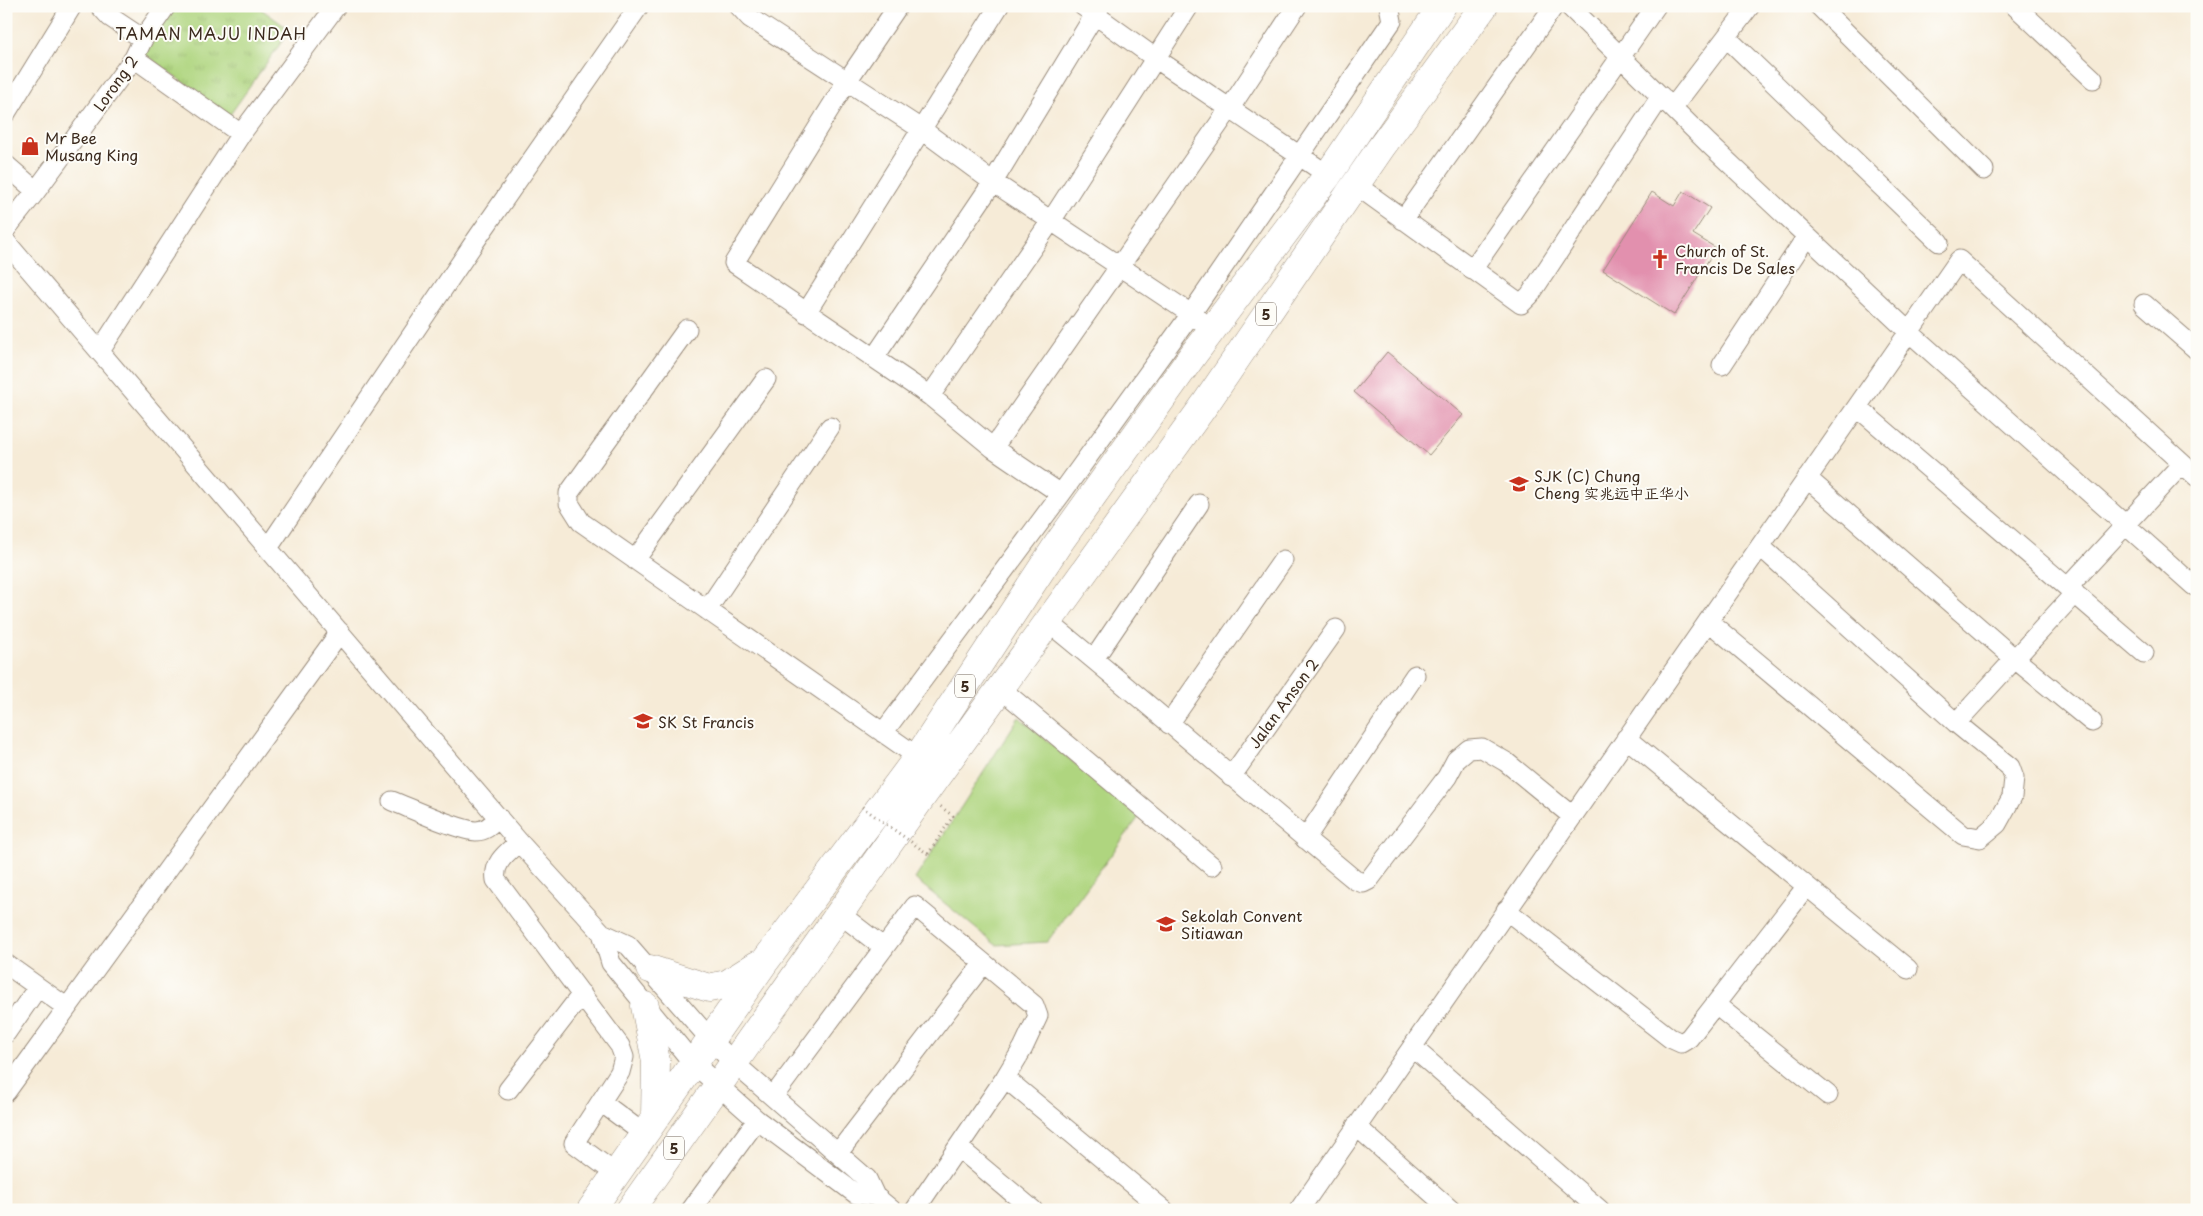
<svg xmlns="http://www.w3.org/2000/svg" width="2203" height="1216" viewBox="0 0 2203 1216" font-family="'Playpen Sans','LXGW WenKai TC',sans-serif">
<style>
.grass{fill:url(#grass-tufts);stroke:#75804e}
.pitch{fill:#afd57f;stroke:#75804e}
.building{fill:#e290ae}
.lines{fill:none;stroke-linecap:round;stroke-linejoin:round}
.minor-casing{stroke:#988a7a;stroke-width:21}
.highway-casing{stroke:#988a7a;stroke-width:29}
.path{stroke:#988a7a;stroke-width:3;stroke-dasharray:1 4;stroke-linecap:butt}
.minor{stroke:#fff;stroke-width:19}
.highway{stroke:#fff;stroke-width:28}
.path-bridge{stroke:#988a7a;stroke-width:3;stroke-dasharray:1 4;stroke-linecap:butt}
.labels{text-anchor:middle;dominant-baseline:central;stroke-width:4;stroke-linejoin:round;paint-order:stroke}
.shield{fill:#fdfcf7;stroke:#75695f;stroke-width:1}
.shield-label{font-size:14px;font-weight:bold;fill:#3b2a1e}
.street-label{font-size:15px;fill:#3b2a1e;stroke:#fdfcf7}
.poi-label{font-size:15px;fill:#3b2a1e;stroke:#fdfcf7;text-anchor:start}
.neighbourhood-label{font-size:16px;letter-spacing:1px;fill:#3b2a1e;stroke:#fdfcf7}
</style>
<defs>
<pattern id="grass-tufts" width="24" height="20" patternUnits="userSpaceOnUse" patternTransform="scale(1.25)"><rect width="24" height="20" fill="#afd57f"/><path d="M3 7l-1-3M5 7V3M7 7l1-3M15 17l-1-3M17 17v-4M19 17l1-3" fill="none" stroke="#97b76d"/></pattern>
</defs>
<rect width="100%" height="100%" fill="#fdfcf7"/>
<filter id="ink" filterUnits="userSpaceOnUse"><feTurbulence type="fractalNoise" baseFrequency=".02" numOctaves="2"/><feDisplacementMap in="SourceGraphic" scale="10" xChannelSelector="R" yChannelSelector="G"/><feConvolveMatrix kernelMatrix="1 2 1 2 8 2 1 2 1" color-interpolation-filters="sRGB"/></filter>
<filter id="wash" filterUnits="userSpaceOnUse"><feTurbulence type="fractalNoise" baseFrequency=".0096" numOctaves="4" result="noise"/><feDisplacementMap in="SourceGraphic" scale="20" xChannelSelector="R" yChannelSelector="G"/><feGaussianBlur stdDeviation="1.12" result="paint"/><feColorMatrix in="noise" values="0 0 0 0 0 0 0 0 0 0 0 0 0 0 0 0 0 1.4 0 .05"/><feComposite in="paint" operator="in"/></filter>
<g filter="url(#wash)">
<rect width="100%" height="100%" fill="#f6ebd7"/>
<path class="grass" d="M175 6H257L290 30 229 116 142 52Z"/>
<path class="pitch" d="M1019 717 1139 817 1047 942 996 945 915 879Z"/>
<g id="blocks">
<path class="building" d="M1683 191 1710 208 1693 234 1716 248 1674 315 1603 270 1652 192 1674 206Z
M1387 352 1463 415 1429 455 1354 392Z"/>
</g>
</g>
<g filter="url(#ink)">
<use href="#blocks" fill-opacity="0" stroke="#988a7a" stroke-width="1"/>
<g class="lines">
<g class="minor-casing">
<path id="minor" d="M100 6 110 17 143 39
M739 6 750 18 921 129 993 182 1200 320
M898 6 847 81 734 263 930 396 993 448 1061 494
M1083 6 1155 58 1328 175
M1569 6 1709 144 1909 332 2194 586
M1819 6 1984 170
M2015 6 2093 79
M1727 38 1939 242
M134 58 241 134
M1673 107 1750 6
M6 113 72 6
M6 165 36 191
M1356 185 1521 304 1530 295 1661 96
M1403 220 1554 6
M6 229 36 191 134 58 143 39 166 6
M6 242 519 842 602 933 628 945 710 1039 734 1063 867 1179 875 1196 892 1210
M1472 270 1656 6
M2144 304 2197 350
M806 313 999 6
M687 329 569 493V503L581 522 918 757
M100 351 241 134 336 6
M874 358 993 182 1100 6
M1722 365 1807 236
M930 396 1051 221 1189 6
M1857 407 2144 653
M993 448 1230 108 1297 6
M1807 478 2015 659 2092 722
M268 548 476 240 639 6
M635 560 766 379
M2068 587 2182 464
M707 610 830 427
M1708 621 1963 835 1980 838 1997 824 2012 797 2014 778 2010 767 1956 723 1760 546
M1048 622C1152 706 1252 795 1355 880L1363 883 1369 880 1447 777 1456 760 1469 749 1482 748 1506 762 1572 816
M1094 659 1199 504
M1000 688 1212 866
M1956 723 2075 593
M1169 724 1283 560
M883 733 1061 494 1191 314 1392 21 1389 6
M1626 738 1908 969
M1231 777 1336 629
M392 801C410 808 460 831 476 831 486 831 492 824 499 818
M1305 839 1415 675
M519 842C507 853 493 862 496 880L620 1046 624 1057 620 1072 574 1143 616 1174
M1506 910 1670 1038 1681 1043 1689 1038 1807 886
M840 914 884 948
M602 933 611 963 693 1063 757 1120 856 1194 875 1196
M6 964 66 1007
M1716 1005 1828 1095
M6 1033 38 987
M1412 1047 1600 1210
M508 1090 582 994
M6 1092 340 632
M773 1097 915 906 1034 1005 1038 1016 1023 1048 1005 1078
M601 1102 644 1134
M1356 1126 1451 1210
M959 1148 1033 1210
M838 1153 983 964
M691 1210 757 1120
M915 1210 1005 1078 1164 1210
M1299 1210 1959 260 2197 477"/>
</g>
<g class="highway-casing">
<path id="highway" d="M650 969 709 988 727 984 757 965
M645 1006 656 1061 655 1118
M591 1210 766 960 918 757 1058 544 1193 355 1328 175 1442 6
M630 1210 924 794 1206 403 1380 149 1484 6"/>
</g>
<path class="path" d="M928 854 953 816 940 806"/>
<use href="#minor" class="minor"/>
<use href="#highway" class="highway"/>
<path class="path-bridge" d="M862 807 928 854"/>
</g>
</g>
<defs>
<g id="shop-bare" transform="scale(1.5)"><path d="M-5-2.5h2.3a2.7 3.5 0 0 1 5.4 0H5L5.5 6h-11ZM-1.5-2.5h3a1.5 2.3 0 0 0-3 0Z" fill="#c8321e" stroke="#fdfcf7" stroke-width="2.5" paint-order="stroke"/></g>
<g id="church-bare" transform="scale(1.5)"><path d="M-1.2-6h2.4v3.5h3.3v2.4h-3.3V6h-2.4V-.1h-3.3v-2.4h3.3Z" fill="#c8321e" stroke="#fdfcf7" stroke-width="2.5" paint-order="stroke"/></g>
<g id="school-bare" transform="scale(1.5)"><path d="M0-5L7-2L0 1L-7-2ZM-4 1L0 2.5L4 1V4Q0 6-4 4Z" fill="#c8321e" stroke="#fdfcf7" stroke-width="2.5" paint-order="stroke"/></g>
</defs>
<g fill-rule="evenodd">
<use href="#shop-bare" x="30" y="146"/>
<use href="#church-bare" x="1660" y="259"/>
<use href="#school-bare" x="1519" y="484"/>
<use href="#school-bare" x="643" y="721"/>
<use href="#school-bare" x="1166" y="924"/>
</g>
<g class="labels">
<g class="shield">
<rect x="1256" y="302.5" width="20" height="23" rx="4"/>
<rect x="955" y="674.5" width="20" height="23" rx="4"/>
<rect x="664" y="1136.5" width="20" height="23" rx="4"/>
</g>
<g class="shield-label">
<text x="1266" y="314">5</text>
<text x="965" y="686">5</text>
<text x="674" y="1148">5</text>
</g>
<g class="street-label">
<text transform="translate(115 83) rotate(-55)">Lorong 2</text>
<text transform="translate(1283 703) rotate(-54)">Jalan Anson 2</text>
</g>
<g class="poi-label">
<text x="45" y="137">Mr Bee<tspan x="45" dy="17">Musang King</tspan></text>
<text x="1675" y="250">Church of St.<tspan x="1675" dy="17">Francis De Sales</tspan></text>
<text x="1534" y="475">SJK (C) Chung<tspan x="1534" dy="17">Cheng 实兆远中正华小</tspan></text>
<text x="658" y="721">SK St Francis</text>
<text x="1181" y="915">Sekolah Convent<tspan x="1181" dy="17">Sitiawan</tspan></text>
</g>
<g class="neighbourhood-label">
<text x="211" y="33">TAMAN MAJU INDAH</text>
</g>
</g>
<rect width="2203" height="1216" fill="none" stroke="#fdfcf7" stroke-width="25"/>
</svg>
